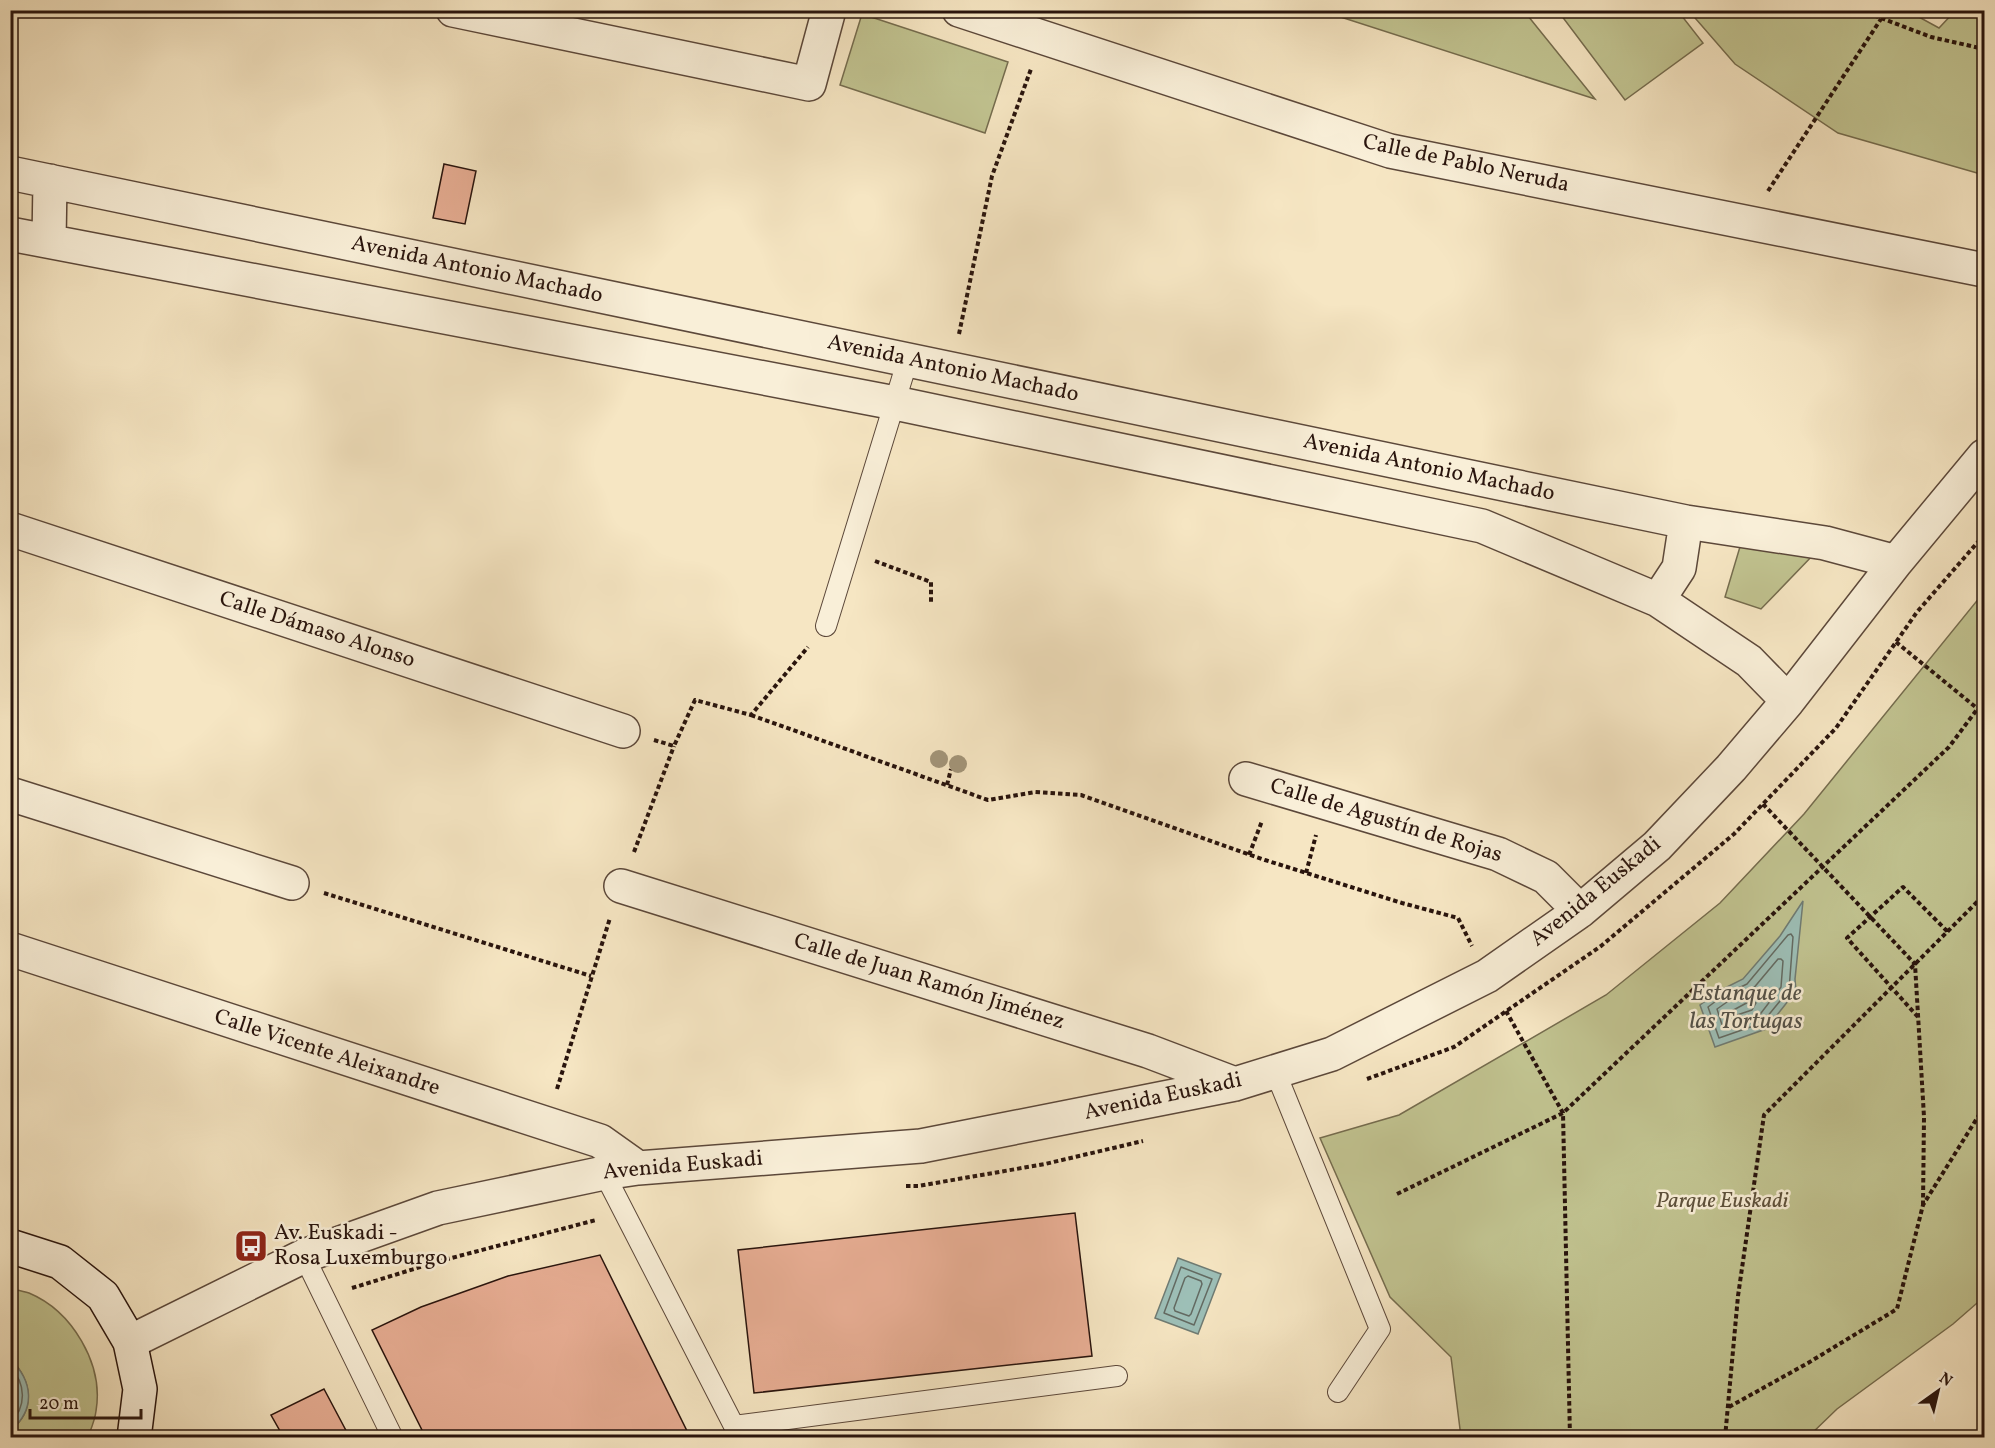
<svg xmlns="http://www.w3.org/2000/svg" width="1995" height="1448" viewBox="0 0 1995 1448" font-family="Vollkorn,serif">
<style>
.green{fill:#c1c390;stroke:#756c4e;stroke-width:1.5}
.water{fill:#9dbfb7;stroke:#6f7b73;stroke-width:1.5}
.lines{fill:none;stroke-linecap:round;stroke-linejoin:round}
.shore{stroke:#636a62;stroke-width:1.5}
.building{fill:#e7ad93;stroke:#29140d;stroke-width:1.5}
.lane-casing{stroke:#5c483a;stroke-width:22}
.street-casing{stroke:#5c483a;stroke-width:36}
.secondary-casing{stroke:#29140d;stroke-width:36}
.path{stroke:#29140d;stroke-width:4;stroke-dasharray:4.5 3;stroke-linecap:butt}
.lane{stroke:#f9efd8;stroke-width:20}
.street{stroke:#f9efd8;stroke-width:33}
.secondary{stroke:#f9efd8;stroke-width:33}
.tree{fill:#a29478}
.labels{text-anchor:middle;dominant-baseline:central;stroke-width:5;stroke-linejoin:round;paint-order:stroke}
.street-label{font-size:22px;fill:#29140d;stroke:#f9efd8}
.park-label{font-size:22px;font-style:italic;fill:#5e513b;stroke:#f9efd8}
.poi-label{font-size:22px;fill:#29140d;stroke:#f9efd8;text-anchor:start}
.water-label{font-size:24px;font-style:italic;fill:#525048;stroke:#f9efd8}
</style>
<rect width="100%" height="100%" fill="#f6e6c3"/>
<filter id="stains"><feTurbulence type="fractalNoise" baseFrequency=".00333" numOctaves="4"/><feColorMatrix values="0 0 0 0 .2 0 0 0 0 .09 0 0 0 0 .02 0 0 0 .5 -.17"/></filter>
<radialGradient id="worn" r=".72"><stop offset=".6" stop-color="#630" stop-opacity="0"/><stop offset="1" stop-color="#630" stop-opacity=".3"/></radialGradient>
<path class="green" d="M1322 11H1524L1595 99Z
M1558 11H1678L1703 43 1625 100Z
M1689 11H1908L1939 28 1955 11H1984V175L1838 133 1735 64Z
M862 14 1008 62 985 133 840 85Z
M1742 540 1815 553 1761 609 1725 597Z
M1984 592V1297L1953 1324 1837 1409 1808 1437H1461L1451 1357 1390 1297 1320 1138 1399 1115 1606 995 1720 903 1804 814Z
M11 1289C16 1290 23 1291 29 1293 72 1311 104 1364 96 1411 95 1420 91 1429 88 1437L11 1438V1430C36 1410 32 1381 11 1359Z"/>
<path class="water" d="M1803 901 1795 979 1796 991 1766 1029 1715 1047 1700 1005 1721 990 1743 979 1780 936Z
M1178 1258 1221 1274 1198 1334 1155 1318Z
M10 1359C33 1381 36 1409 11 1430Z"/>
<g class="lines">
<path class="shore" d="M1791 934 1793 937 1789 990 1762 1023 1719 1038 1708 1007 1724 995 1747 984 1788 935Z
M1778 959H1781L1783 961 1781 987 1758 1017 1723 1028 1717 1009 1727 1002 1752 990Z
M1752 1000 1756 1003 1752 1010 1731 1017 1728 1016V1013Z
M1181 1267 1212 1279 1194 1325 1164 1313Z
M1188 1276 1201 1281 1202 1284 1191 1314 1189 1316 1175 1311 1174 1308 1185 1278Z
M10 1367C26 1383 27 1407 10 1423"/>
</g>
<path class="building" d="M444 164 476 171 465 224 433 218Z
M1075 1213 1092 1356 754 1393 738 1250Z
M600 1255 687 1431 673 1438H426L372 1330 421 1307 508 1276Z
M324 1389 350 1438H284L271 1415Z"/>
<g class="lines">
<g class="lane-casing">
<path id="lane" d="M826 626 908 359
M1275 1071 1380 1329 1338 1392
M604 1173 734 1426 1117 1376
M304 1256 393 1438"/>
</g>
<g class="street-casing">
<path id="street" d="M453 10 809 84 829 10
M959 10 1390 151 1984 270
M10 173 1686 522 1825 543 1896 562
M10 234 895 403 1482 526 1658 600 1749 661 1788 701
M49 241 50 181
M10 529 623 731
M1658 600 1679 568 1686 522
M1246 779 1498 854 1546 877 1580 911
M10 794 292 883
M621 886 1148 1051 1235 1084
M10 949 600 1141 638 1168
M130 1342 304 1256 438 1208 604 1173 638 1168 921 1146 1235 1084 1332 1054 1487 976 1580 911 1657 846 1731 768 1788 701 1896 562 1984 456"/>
</g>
<g class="secondary-casing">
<path id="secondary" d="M10 1246 60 1262 103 1296 130 1342 140 1389 134 1438"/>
</g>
<path class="path" d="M1860 10 1931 37 1984 49
M1768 191 1881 19
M959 334 992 176 1031 69
M875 561 931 582V604
M1896 642 1978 709 1984 718
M751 715 988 800 1035 792 1081 795 1265 860 1402 903 1458 918 1472 946
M654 740 674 746 695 700 751 715 808 647
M947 785 951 769
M1763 804 1915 964 1924 1117 1923 1205
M634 852 674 746
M1249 855 1262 821
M1306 873 1316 835
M324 893 591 976
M1506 1011 1563 1113 1570 1438
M1918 1017 1847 938 1903 887 1948 932
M1367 1079 1454 1047 1601 946 1734 834 1836 728 1917 612 1984 535
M557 1089 610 918
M906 1186H918L1045 1164 1143 1141
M1397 1194 1563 1113 1949 747 1984 700
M352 1288 440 1261 596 1220
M1729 1407 1808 1363 1897 1309 1923 1205 1984 1107
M1725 1438 1738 1296 1764 1115 1984 895"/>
<use href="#lane" class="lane"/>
<use href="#street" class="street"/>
<use href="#secondary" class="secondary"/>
</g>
<g class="tree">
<circle cx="939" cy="759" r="9"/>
<circle cx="958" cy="764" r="9"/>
</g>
<defs>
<g id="bus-square" transform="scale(1.725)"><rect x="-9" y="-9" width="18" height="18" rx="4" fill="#8f2418" stroke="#f9efd8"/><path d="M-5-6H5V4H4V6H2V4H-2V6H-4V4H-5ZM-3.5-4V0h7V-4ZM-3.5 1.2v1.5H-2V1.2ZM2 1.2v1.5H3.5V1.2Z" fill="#fff"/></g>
</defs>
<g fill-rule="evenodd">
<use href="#bus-square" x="251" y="1246"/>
</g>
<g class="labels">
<g class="street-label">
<text transform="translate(1466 164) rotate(12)">Calle de Pablo Neruda</text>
<text transform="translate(477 270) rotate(12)">Avenida Antonio Machado</text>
<text transform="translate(953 369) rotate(12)">Avenida Antonio Machado</text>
<text transform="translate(1429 468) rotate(12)">Avenida Antonio Machado</text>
<text transform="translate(317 630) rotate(18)">Calle Dámaso Alonso</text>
<text transform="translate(1386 821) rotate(17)">Calle de Agustín de Rojas</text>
<text transform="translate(1596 892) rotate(-39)">Avenida Euskadi</text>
<text transform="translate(929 982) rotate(17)">Calle de Juan Ramón Jiménez</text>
<text transform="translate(327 1053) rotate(18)">Calle Vicente Aleixandre</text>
<text transform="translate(1163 1097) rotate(-12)">Avenida Euskadi</text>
<text transform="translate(683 1166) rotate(-5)">Avenida Euskadi</text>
</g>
<g class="park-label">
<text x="1722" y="1201">Parque Euskadi</text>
</g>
<g class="poi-label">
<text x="274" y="1233">Av. Euskadi -<tspan x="274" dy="25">Rosa Luxemburgo</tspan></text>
</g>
<g class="water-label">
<text x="1746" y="994">Estanque de<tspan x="1746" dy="28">las Tortugas</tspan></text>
</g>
</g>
<rect width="1995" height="1448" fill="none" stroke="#f6e6c3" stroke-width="36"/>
<rect x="12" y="12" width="1971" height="1424" fill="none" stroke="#29140d" stroke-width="3"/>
<rect x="18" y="18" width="1959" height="1412" fill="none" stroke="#29140d" stroke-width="1.5"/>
<g transform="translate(1938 1391) rotate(34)" stroke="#f9efd8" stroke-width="4.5" paint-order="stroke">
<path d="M0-4.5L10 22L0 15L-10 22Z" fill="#29140d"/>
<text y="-9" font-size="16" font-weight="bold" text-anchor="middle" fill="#29140d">N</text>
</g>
<path d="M30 1409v9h111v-9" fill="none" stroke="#29140d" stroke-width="3"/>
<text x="39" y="1409" font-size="18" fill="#29140d" stroke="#f9efd8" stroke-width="4.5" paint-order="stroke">20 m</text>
<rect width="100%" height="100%" filter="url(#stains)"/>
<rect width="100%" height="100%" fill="url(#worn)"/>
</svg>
